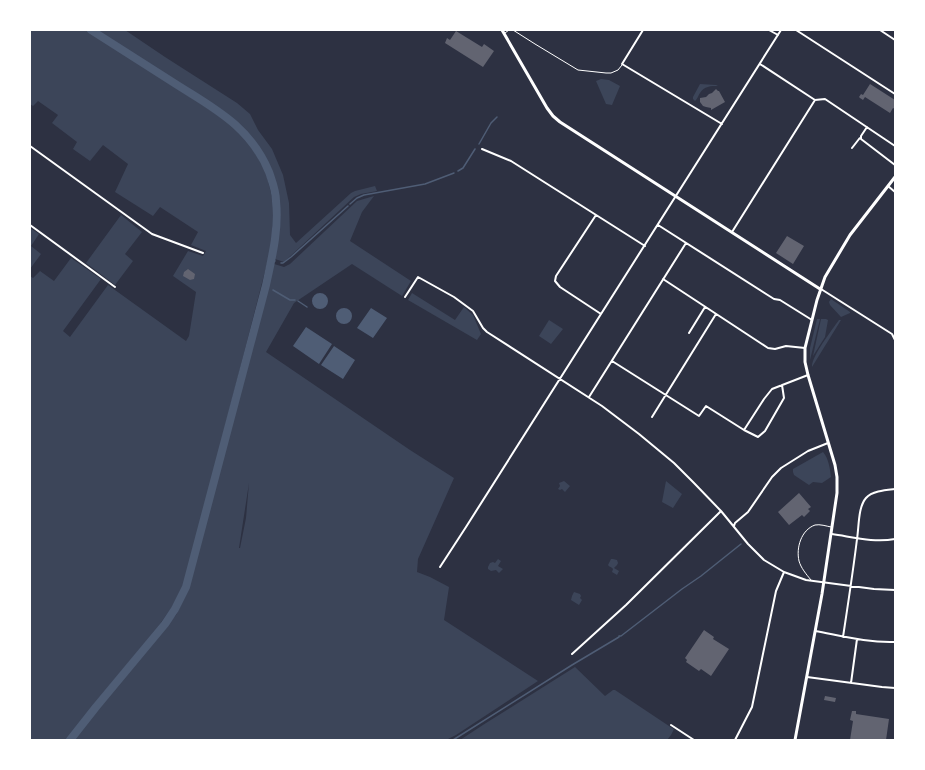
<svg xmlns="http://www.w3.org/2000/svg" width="925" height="770" viewBox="0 0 925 770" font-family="Poppins,sans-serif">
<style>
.green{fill:#3c4559;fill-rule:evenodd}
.water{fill:#4f5d75}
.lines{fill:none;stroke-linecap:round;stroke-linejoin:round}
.stream{stroke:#4f5d75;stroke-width:1.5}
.river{stroke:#4f5d75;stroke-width:8}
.building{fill:#626471}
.service{stroke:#fff;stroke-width:1}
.minor{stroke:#fff;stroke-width:2}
.tertiary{stroke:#fff;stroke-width:3}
</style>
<rect width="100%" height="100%" fill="#2d3142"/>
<path class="green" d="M30 30H87L228 122 241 133 254 151 266 173 273 201 272 244 185 582 176 601 160 624 96 702 69 740H30V276L33 278 40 271 54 281 71 258 101 279 63 331 70 337 108 285 186 341 189 336 196 292 173 276 188 251 203 256 206 251 191 245 198 232 160 207 153 216 115 192 128 164 103 145 90 161 73 149 77 142 52 123 58 115 38 101 33 106 30 104Z
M95 30H125L165 57 237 103 250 114 258 130 272 149 283 175 289 203 290 235 296 243 351 193 355 191 375 186 377 191 361 194 354 197 284 262 275 259C277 243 279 226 279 210 278 181 262 150 243 129 238 123 231 118 225 112Z
M601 79 609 80 620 86 612 105 606 104 596 81Z
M700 84 716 85 718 86C711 86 704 86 700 93 698 96 698 98 695 101L693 99V97Z
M374 196 362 212 350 241 411 281 402 296 352 264 294 303 266 352 410 450 454 478 418 559 417 572 430 577 449 587 444 620 538 681 456 735 446 740H73L176 615 189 588 274 264 284 267 290 264 357 201ZM249 483 246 518 240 548H239Z
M121 215 142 232 125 254 133 261 115 285 86 263Z
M30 228 39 234 31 246 41 254 30 269Z
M412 293 455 320 464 307 473 315 481 334 477 340 408 300Z
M831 299 850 312V313L841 317 830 305 829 302Z
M817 319H820L810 360V348Z
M821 319H826L828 320 825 337 813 356Z
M549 320 563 329 551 344 539 336Z
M839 320H841L812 367C811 357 832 330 839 320Z
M823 452C829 459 830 469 831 477L822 483 813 482 809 485 794 475 793 472V469Z
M564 481 570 486 565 492 562 489 560 490 558 489 560 486 559 483Z
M666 481 682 494 673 508 662 502Z
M498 559 501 561 498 566 503 569 499 573 496 570 491 571 488 569V567L490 563 493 562 495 563Z
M611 559H613L617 560 618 563 617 565 614 568 619 571 617 575 612 572 613 569C612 567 609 567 608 565Z
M574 592 580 594 581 596 580 598 582 600 579 605 571 600 572 596Z
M575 667 605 696 613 690H615L672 728 674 729 671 735 667 740H460L486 723Z"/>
<path class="water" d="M312 301a8 8 0 1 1 16 0a8 8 0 1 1-16 0Z
M336 316a8 8 0 1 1 16 0a8 8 0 1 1-16 0Z
M371 308 387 318 373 338 357 328Z
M306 327 332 344 319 364 293 346Z
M334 346 355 360 343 379 321 365Z"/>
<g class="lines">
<path class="stream" d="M479 144 491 123 497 117
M458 171 463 168 475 149
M350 204 357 198 364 195 425 184 454 173
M271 261H275
M281 263H283L291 257 348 206
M265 287 268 288
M273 290 290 300H295
M298 301 307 307
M453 740 572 665 619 637V636H621L682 589 701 576 741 544"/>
<path class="river" d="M70 740 96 707 165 624 175 609 186 587 266 285C272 257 279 230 276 201 276 191 272 181 269 172 249 124 211 107 171 81 144 64 118 47 91 30"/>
</g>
<path class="building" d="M456 31 482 47 484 44 494 51 483 67 445 43 447 38 450 40Z
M870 84 895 100V109L893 108 890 113 865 97 863 100 860 98 859 97 861 94 863 95Z
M716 89 718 91H719L725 102 711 110V108L706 107 703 106 700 102V98L706 97 709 94 712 93Z
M787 236 804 246 793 264 776 253Z
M188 269 195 274 194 279 190 280 183 276 184 272Z
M799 493 811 507 808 509 810 511 804 517 802 515 789 525 778 512Z
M704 630 714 637 713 639 729 649 711 676 701 669 699 671 686 662 687 660 685 658Z
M825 696 836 698 835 702 824 700Z
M852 711H856V714L889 719 886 740H850L853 721 850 720Z"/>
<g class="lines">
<path class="service" d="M513 30 535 44 578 70 606 73H611L618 70 622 65
M505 33 509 30
M811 580C806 574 801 568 799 561 796 548 801 530 815 525 820 524 826 526 831 527"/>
<path class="minor" d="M643 30 622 64 722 124
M769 30 778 35
M796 30 895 94
M880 30 895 40
M760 64 815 100 825 99 895 146
M867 127 861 136V139L895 165
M30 146 152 234 203 253
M852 148 859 139 860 138
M482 149 511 161 645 246
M888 186 895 192
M596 215 556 276 555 281 560 287 601 314
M30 225 115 287
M658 225 774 299 780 300 812 320
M732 232 815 100
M663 279 768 348 775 349 786 346 805 348
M821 289 892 334 895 340
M405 297 418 277 454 297 473 311 483 328 487 332 602 406 639 434 674 463 694 483 721 511 748 544 764 560 784 572 806 580 874 589 895 590
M689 333 705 307
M612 361 699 416 706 406 744 430 764 399 772 389 808 375
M589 397 686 243
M652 417 716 314
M744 430 758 437 765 431 784 398 782 385
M734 526 735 523 748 512 772 477 781 468 808 451 828 443
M832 534C853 537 874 543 895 539
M440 567 466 527 781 30
M815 631C842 636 868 643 895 642
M843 637C848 604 853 572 857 539 859 527 858 507 866 498 872 491 886 490 895 489
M572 654 626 605 721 511
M807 677 882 687 895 688
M851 683 857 639
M671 725 694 740
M735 740 752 707 776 591 784 572"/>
<path class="tertiary" d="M502 30 547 108 553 116 560 122 820 289
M795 740 822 594 837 493V477L835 465 808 375 805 362V348L817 300 825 277 850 235 895 177"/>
</g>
<rect width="925" height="770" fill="none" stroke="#ffffff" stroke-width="62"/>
</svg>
